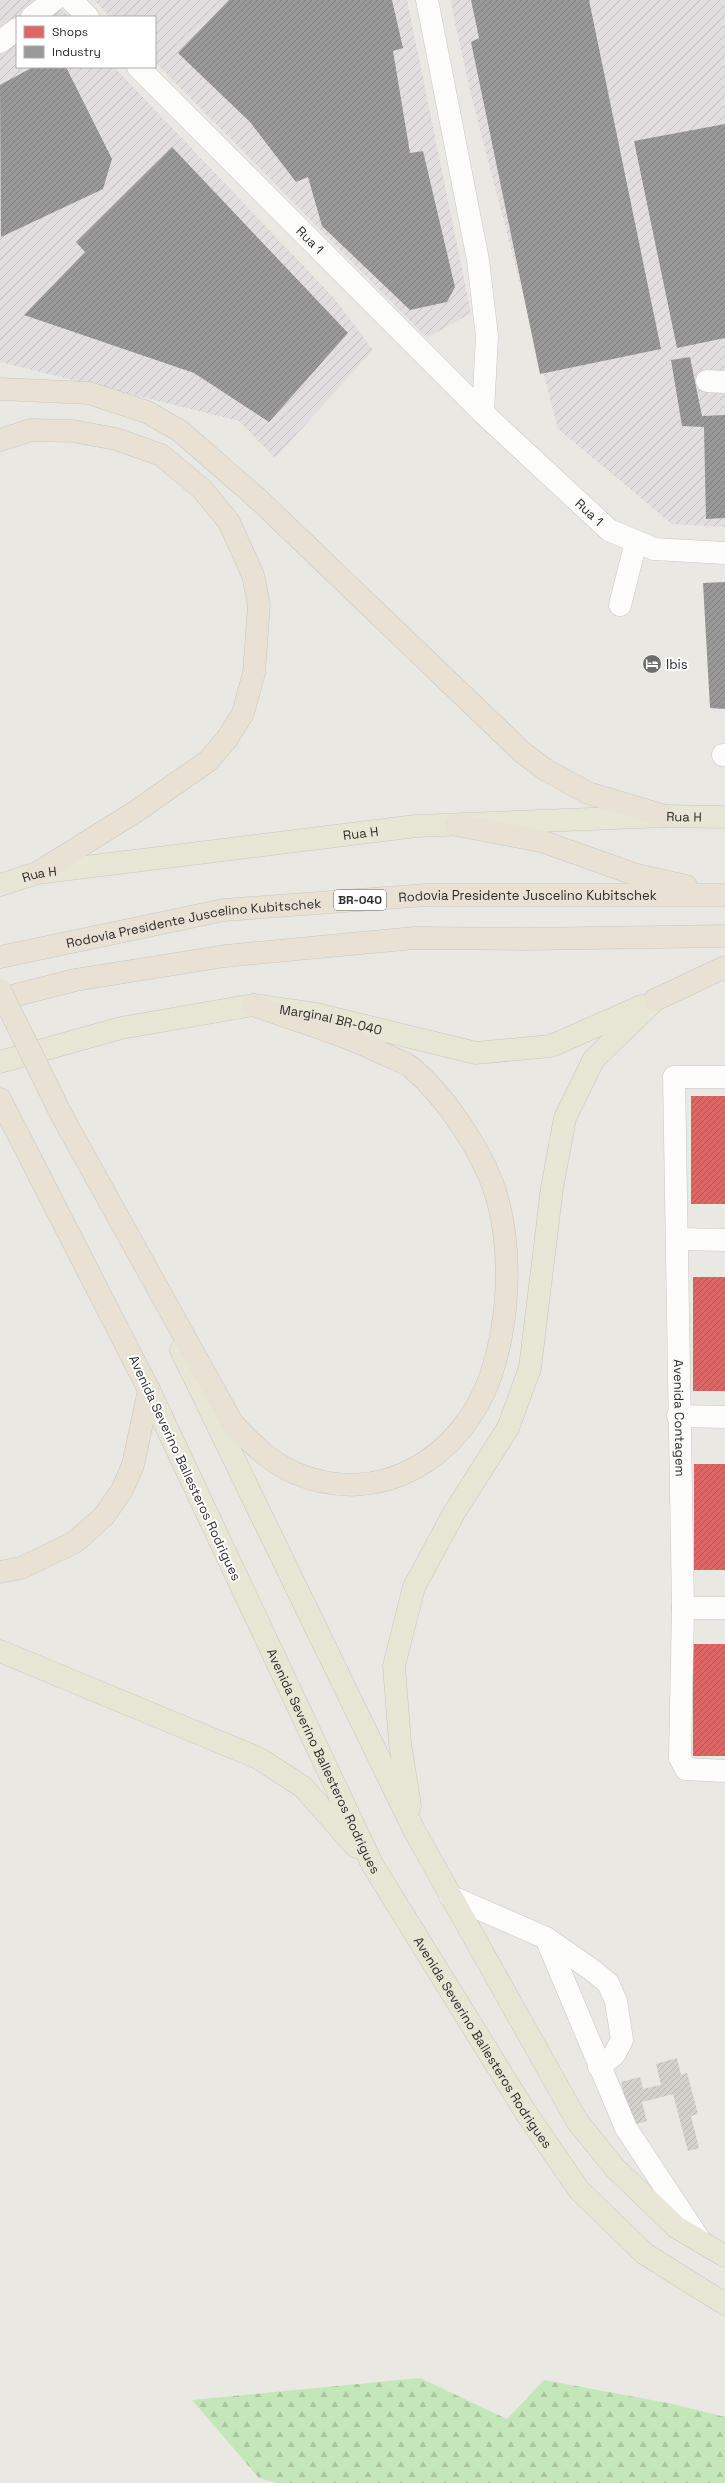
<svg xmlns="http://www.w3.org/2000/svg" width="725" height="2483" viewBox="0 0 725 2483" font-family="'Space Grotesk',sans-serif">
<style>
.industrial{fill:url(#industrial-furrows)}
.forest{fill:url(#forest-firs)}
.shops{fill:url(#shops-hatch)}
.industry{fill:url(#industry-hatch)}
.building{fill:url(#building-hatch)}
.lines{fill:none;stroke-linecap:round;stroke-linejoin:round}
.minor-casing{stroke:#c8c7c7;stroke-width:23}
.major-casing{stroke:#c6c5c2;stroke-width:23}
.highway-casing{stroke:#c6c5c2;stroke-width:23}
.minor{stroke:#fcfcfb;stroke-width:22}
.major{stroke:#e8e6d4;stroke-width:22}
.highway{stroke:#e9e1d4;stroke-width:22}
.highway-bridge-casing{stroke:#c6c5c2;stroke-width:23;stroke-linecap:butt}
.highway-bridge{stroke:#e9e1d4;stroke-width:22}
.labels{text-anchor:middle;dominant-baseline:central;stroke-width:4;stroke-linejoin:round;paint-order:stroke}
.shield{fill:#fff;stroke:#6b6b6b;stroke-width:1}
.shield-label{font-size:12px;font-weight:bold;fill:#2c2c2c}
.street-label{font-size:13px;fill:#2c2c2c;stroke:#fff}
.poi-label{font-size:13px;fill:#2c2c2c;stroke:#fff;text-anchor:start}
</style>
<defs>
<pattern id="industrial-furrows" width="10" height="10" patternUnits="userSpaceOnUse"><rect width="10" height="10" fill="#e2dee0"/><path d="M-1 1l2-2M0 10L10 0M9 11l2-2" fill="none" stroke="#c2bfc0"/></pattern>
<pattern id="forest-firs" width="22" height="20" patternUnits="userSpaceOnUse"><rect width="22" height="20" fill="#c4e7b9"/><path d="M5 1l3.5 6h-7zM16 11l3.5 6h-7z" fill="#a9c69f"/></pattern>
<pattern id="shops-hatch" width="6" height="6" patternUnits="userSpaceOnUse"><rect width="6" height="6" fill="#e06666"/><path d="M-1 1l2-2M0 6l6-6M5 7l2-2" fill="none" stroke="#b65454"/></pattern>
<pattern id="industry-hatch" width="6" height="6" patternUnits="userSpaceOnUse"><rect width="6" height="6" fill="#999"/><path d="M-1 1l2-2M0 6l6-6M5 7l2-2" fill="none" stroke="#7d7d7d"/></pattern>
<pattern id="building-hatch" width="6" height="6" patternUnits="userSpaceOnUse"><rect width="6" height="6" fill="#d3d1cc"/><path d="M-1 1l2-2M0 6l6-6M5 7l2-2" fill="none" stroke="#b5b4af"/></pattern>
</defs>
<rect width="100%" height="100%" fill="#eae8e2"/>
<path class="industrial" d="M0 0H54L69 17H17V67H114L334 298 373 350 275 458 239 421 0 362Z
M94 0H407L471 313 427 338 155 62V17H110Z
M450 0H725V527L672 524 558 429 471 95Z"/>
<path class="forest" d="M420 2378 507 2419 544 2380 673 2404 725 2417V2483H276L259 2478 192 2400Z"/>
<path class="shops" d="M691 1096H725V1204H691Z
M693 1277H725V1391H693Z
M694 1464H725V1570H694Z
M693 1644H725V1756H693Z"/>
<path class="industry" d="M229 0H392L403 48 393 51 410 153 423 151 455 287 447 302 410 310 322 226 308 177 296 182 250 122 178 53Z
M471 0H589L661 349 540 374 471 42 479 38Z
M33 67H66L112 159 103 189 1 237 0 85Z
M725 124V338L677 348 634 141Z
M172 147 348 333 269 422 194 373 24 315 85 252 76 242Z
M690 357 702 416 725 415V518L706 519 704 427 682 426 671 360Z
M725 582V709L710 708 703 583Z"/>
<path class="building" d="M677 2058 681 2075 687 2073 698 2114 691 2116 699 2148 688 2151 673 2094 642 2102 647 2121 632 2125 621 2082 640 2077 643 2089 661 2085 656 2064Z"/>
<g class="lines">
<g class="minor-casing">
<g id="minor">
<path d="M71 0 88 17"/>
<path d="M427 0 478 260 487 336 483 413"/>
<path d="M32 17 54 0"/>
<path d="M0 42 17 29"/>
<path id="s1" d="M138 67 483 413 609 530 654 549 725 553"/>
<path d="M707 381 725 382"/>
<path d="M620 605 636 542"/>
<path d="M723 755H725"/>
<path id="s2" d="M725 1077H674L683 1608 680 1758 686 1769 725 1771"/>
<path d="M678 1239 725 1240"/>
<path d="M678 1416 725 1417"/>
<path d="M683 1608H725"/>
<path d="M450 1896 546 1938 592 1970 608 1983 616 2001 622 2040 614 2055 599 2067"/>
<path d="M546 1938 626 2128 701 2242"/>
</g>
</g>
<g class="major-casing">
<g id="major">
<path id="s3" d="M0 885 37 873 416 826 665 816 725 817"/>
<path id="s4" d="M0 1062 121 1028 253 1005 316 1014 476 1053 551 1046 642 1006"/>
<path d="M181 1350 414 1830 577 2121 615 2168 676 2227 725 2256"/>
<path id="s5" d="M149 1390 372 1864 526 2113 579 2190 645 2254 725 2304"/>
<path d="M0 1651 258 1758 303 1787 356 1847"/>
<path d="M410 1806 400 1743 394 1666 414 1587 454 1513 508 1428 530 1368 552 1188 565 1118 594 1059 655 1000"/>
</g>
</g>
<g class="highway-casing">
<g id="highway">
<path d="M0 389 89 393 147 412 180 431 257 498 523 753 546 770 588 793 665 816"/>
<path d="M0 440 31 430 73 431 116 439 161 455 202 489 229 522 253 575 259 605 254 673 243 713 227 739 208 761 135 812 37 873"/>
<path d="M456 825 541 841 637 875 686 886"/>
<path id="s6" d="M0 957 224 910 426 895H725"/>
<path d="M0 999 75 980 225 956 414 938 525 939 725 936"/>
<path d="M655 1000 725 967"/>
<path d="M0 1099 149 1390 133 1465 122 1490 104 1516 75 1542 21 1568 0 1572"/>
<path d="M62 1116 233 1424C251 1443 270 1462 295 1473 380 1509 462 1458 491 1375 509 1321 512 1255 498 1201 486 1156 447 1098 412 1068 405 1062 394 1059 386 1055 344 1034 297 1021 253 1005"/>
</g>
</g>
<use href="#minor" class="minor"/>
<use href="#major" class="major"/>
<use href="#highway" class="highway"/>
<g class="highway-bridge-casing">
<path id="highway-bridge" d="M0 990 62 1116"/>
</g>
<use href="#highway-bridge" class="highway-bridge"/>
</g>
<defs>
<g id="hotel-disc" transform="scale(1)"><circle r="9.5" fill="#6e6e6c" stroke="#fff"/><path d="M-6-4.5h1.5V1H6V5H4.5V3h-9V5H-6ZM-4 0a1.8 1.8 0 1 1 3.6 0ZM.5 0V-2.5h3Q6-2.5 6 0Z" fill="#fff"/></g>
</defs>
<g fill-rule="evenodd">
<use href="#hotel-disc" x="652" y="664"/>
</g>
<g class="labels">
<rect class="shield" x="334" y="890" width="52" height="20" rx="3"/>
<g class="shield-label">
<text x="360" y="900">BR-040</text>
</g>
<g class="street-label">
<text stroke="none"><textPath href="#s1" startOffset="244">Rua 1</textPath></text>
<text stroke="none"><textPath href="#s1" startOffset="634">Rua 1</textPath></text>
<text stroke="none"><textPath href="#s3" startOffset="689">Rua H</textPath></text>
<text stroke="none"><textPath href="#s3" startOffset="365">Rua H</textPath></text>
<text stroke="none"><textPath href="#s3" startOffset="41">Rua H</textPath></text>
<text stroke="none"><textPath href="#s6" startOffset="533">Rodovia Presidente Juscelino Kubitschek</textPath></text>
<text stroke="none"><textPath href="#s6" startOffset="197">Rodovia Presidente Juscelino Kubitschek</textPath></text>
<text stroke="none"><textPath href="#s4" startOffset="339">Marginal BR-040</textPath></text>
<text stroke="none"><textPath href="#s2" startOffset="392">Avenida Contagem</textPath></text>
<text transform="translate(185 1468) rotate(65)">Avenida Severino Ballesteros Rodrigues</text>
<text stroke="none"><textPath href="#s5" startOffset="410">Avenida Severino Ballesteros Rodrigues</textPath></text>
<text stroke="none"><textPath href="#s5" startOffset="734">Avenida Severino Ballesteros Rodrigues</textPath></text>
</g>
<g class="poi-label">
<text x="666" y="664">Ibis</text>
</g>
</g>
<rect x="16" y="16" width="140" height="52" fill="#ffffff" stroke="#ababab"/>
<rect x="24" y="26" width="20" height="12" fill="#e06666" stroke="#ababab"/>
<text x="52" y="36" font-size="12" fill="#2c2c2c">Shops</text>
<rect x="24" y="46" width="20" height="12" fill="#999999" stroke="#ababab"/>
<text x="52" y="56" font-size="12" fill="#2c2c2c">Industry</text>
</svg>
